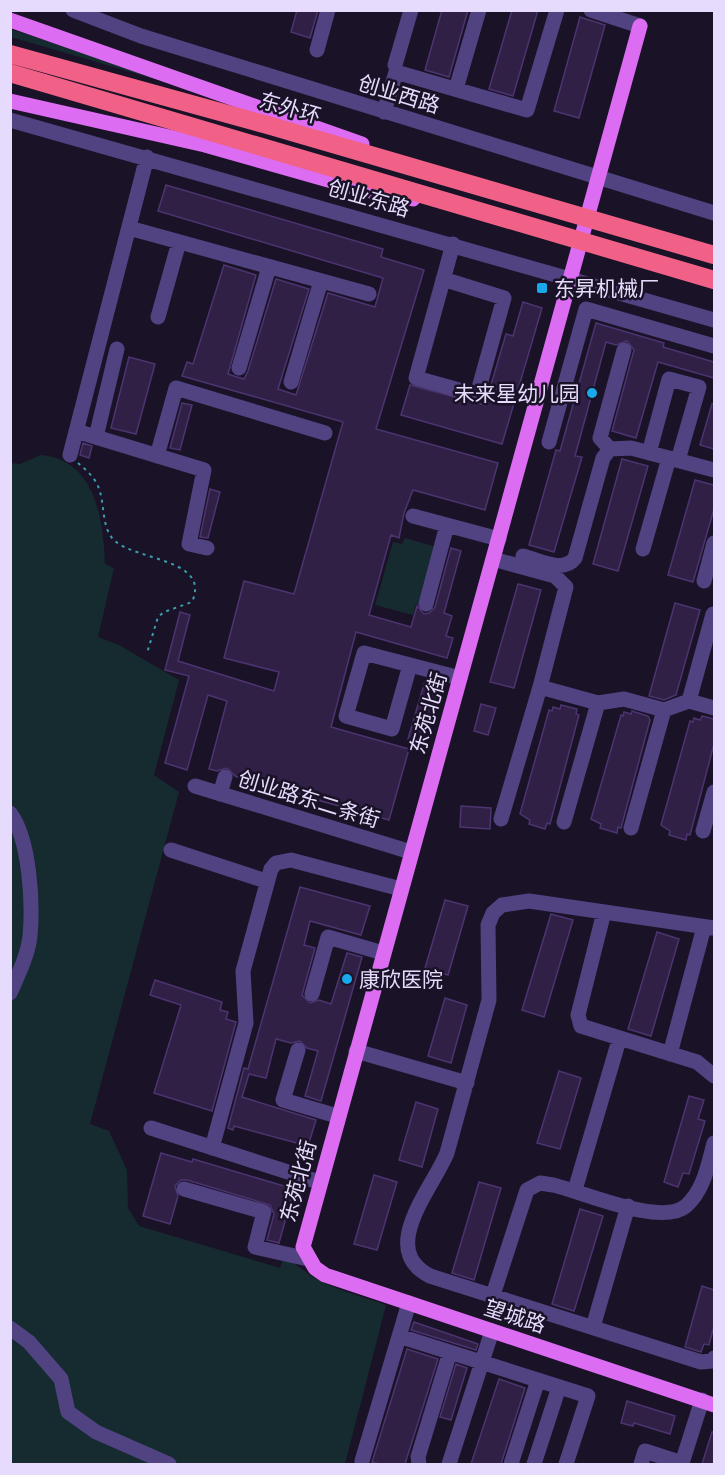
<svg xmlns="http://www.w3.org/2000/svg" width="725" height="1475" viewBox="0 0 725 1475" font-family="Montserrat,'Noto Sans SC',sans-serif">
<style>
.green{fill:#162b30}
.building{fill:#302046;stroke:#4c3470;stroke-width:1.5}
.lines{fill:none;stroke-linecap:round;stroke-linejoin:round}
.path{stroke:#3b9eaf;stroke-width:2;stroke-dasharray:3 4.5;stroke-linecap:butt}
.minor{stroke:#514281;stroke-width:15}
.major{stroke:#dc6cf2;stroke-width:15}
.highway{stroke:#f16187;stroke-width:18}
.poi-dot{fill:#19a9ea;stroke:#1a1227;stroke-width:2}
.labels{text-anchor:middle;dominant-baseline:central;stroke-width:5;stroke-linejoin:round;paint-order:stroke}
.street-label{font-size:21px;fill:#e6dbfc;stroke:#1a1227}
.poi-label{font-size:21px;fill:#e6dbfc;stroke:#1a1227;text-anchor:start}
</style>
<rect width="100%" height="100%" fill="#1a1227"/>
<path class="green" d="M10 29 35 37 206 94 11 37Z
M41 455C96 460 103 519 105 564L114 568 98 637 119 645 179 680 154 775 179 792 90 1124 109 1131 127 1170 128 1208 139 1226 280 1268 283 1259C297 1262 305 1274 319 1280 340 1291 363 1297 386 1305L345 1464H11L10 463 20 464Z
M405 538 436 547 420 605 416 604 413 615 375 605 393 542 402 544Z"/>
<path class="building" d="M297 10H318L310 38 291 32Z
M442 10H468L449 77 425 70Z
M512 10H538L513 96 489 89Z
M580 17 605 25 579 118 554 111Z
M166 185 383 249 381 257 424 270 376 429 498 463 485 510 413 490 404 513 399 538 391 535 369 615 411 627 417 606 424 614 429 613 435 607 451 548 461 551 444 613 452 616 446 636 453 638 447 658 356 632 331 727 409 749 389 820 250 781 235 776 227 768 217 771 209 769 227 701 208 695 187 770 165 763 189 676 165 670 180 612 190 615 178 661 274 691 279 672 224 658 244 581 294 594 343 422 182 376 187 362 193 364 224 265 256 275 228 374 237 377 244 379 248 371 276 279 309 289 278 389 296 395 328 293 375 307 383 278 158 211Z
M523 302 542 308 502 444 401 415 410 385 485 405 506 334 513 336Z
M596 323 664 343 663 347 714 362V378L658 362 636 438 612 431 634 350 627 341 616 345 606 342 575 456 582 457 554 552 529 545 556 450 560 451Z
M129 357 155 364 136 434 111 428Z
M182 403 192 405 180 450 170 448Z
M712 404H714V449L700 445Z
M83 443 92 446 89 458 80 455Z
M622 459 648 466 618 571 593 564Z
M695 480 714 485V509L693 582 668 575Z
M210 489 220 492 208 538 200 537Z
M518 584 541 590 514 688 490 682Z
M675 603 700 610 676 695 664 700 649 696Z
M425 681 439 686 423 744 408 739Z
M481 704 496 708 488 735 474 731Z
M561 705 577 709 576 714 579 715 550 824 547 823 545 829 529 824 530 820 520 814 549 710 552 711 553 707 560 709Z
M632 711 648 716 650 720 621 828 618 827 617 833 600 828 601 824 591 819 621 715 623 716 624 712 631 714Z
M702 716 714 719V744L690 835 687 834 686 840 669 835 670 831 661 825 690 721 693 722 694 718 700 720Z
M461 806 491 808 490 829 460 827Z
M300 887 370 906 361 935 310 921 304 945 315 948 302 995 310 1003 319 1000 331 1004 347 953 362 957 321 1101 305 1096 318 1051 307 1048 300 1041 291 1043 276 1039 266 1078 249 1074 242 1097 316 1120 308 1146 234 1126 233 1130 228 1128 244 1068 248 1069Z
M445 900 468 906 448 975 425 968Z
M551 914 573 920 544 1017 522 1010Z
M657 932 679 939 651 1036 628 1029Z
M155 980 222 1002 220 1010 228 1012 226 1019 236 1022 212 1111 154 1093 181 1005 150 995Z
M445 998 467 1005 451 1063 428 1056Z
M559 1071 581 1078 560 1149 537 1143Z
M689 1096 704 1100 698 1119 705 1121 689 1174 683 1173 678 1187 664 1182Z
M416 1102 438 1109 422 1167 399 1160Z
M161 1153 192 1162 193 1159 294 1189 279 1243 267 1240 274 1214 270 1205 187 1180H181L175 1186 178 1196 170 1224 143 1216Z
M374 1175 397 1182 377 1250 354 1244Z
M479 1182 501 1188 474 1280 452 1273Z
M580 1209 603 1216 574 1311 552 1304Z
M702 1286 714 1290V1326L709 1345 704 1344 701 1352 685 1347Z
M414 1322 478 1344 476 1350 411 1330Z
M407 1349 438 1359 405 1464H379L372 1462Z
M456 1364 467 1368 451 1420 440 1417Z
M499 1379 525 1388 501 1464H471Z
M627 1401 675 1416 670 1434 634 1423 633 1426 621 1423Z
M712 1432H714V1464H702Z"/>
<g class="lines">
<path class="path" d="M78 463C85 469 93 476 97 484 106 501 100 528 115 541 138 561 211 559 192 602L164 612 158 617 147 653"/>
<path class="minor" d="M73 10 141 36 714 213
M591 10 640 26
M317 50 328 10
M395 65 411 10
M456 89 479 10
M384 112 396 72 527 110 557 10
M10 120 714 320
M129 228 369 294
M443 279 504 298 477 395 416 378C428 333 441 289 453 244
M158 317 179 242
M239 368 269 267
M291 382 321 281
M76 431 204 470 189 544 207 548
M96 437 117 349
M549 442 586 309 714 346
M610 449 600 438 624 350
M649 453 669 379 699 387 678 460
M70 455 147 157
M157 456 176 388 325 433
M413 516 499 539
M643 549 669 458
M523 556C539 560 563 574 575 558L603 458 610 449 631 448 714 470
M493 559 555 576 566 587 540 687 598 703 624 699 664 710 689 701 714 708
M704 581 714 543
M426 604 447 525
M410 665 392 729 346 716 364 653 460 678
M689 701 713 614
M195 786 411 852
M220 794 225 777
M10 813C30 839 33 904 30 936 28 955 18 975 10 993
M501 819 540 687
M564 822 598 703
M631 828 664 710
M703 831 714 792
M171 850 266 881
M604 912 578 1015 581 1026 697 1062 714 1076
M714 928 529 901 502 905 493 913 488 925 489 1000 447 1153C433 1188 377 1249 430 1276L701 1362 712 1361 714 1358
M312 994 328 937 383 953
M298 1050 283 1100 337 1116
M356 1051 467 1083
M670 1054 704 927
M151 1128 319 1182
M212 1148 246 1023 243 971 271 869 276 863 291 860 401 889
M184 1189 264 1212 255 1247 308 1259
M575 1190 619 1040
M493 1295 527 1190 540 1183 553 1185C584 1192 661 1227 686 1206 704 1190 708 1165 714 1143
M593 1327 628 1206
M10 1328 29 1342 61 1379 68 1412 96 1432 169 1464
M399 1336 588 1396 566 1464
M362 1461 409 1303
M419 1464 418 1457 450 1352
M449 1464 492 1331
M511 1464 538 1380
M534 1464 559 1387
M641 1464 645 1451 682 1463 702 1400"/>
<path class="major" d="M10 20 362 144
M640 26 303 1247 315 1268 325 1275 714 1405
M10 101 205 145 360 189 413 199"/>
<path class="highway" d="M10 54 271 126 714 255
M10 73 714 280"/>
</g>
<g class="poi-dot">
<rect x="536" y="282" width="12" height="12" rx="3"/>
<circle cx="592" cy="393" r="6"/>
<circle cx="347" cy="979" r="6"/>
</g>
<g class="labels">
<g class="street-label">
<text transform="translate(399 94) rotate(17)">创业西路</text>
<text transform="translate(290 108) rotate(16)">东外环</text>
<text transform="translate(369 198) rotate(16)">创业东路</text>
<text transform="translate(428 713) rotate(-74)">东苑北街</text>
<text transform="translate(309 799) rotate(17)">创业路东二条街</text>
<text transform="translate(298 1181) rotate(-75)">东苑北街</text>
<text transform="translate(515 1316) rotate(18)">望城路</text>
</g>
<g class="poi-label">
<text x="554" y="288">东昇机械厂</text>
<text x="580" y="393" text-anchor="end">未来星幼儿园</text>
<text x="359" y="979">康欣医院</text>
</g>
</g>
<rect width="725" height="1475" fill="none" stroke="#e6dbfc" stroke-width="24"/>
</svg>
